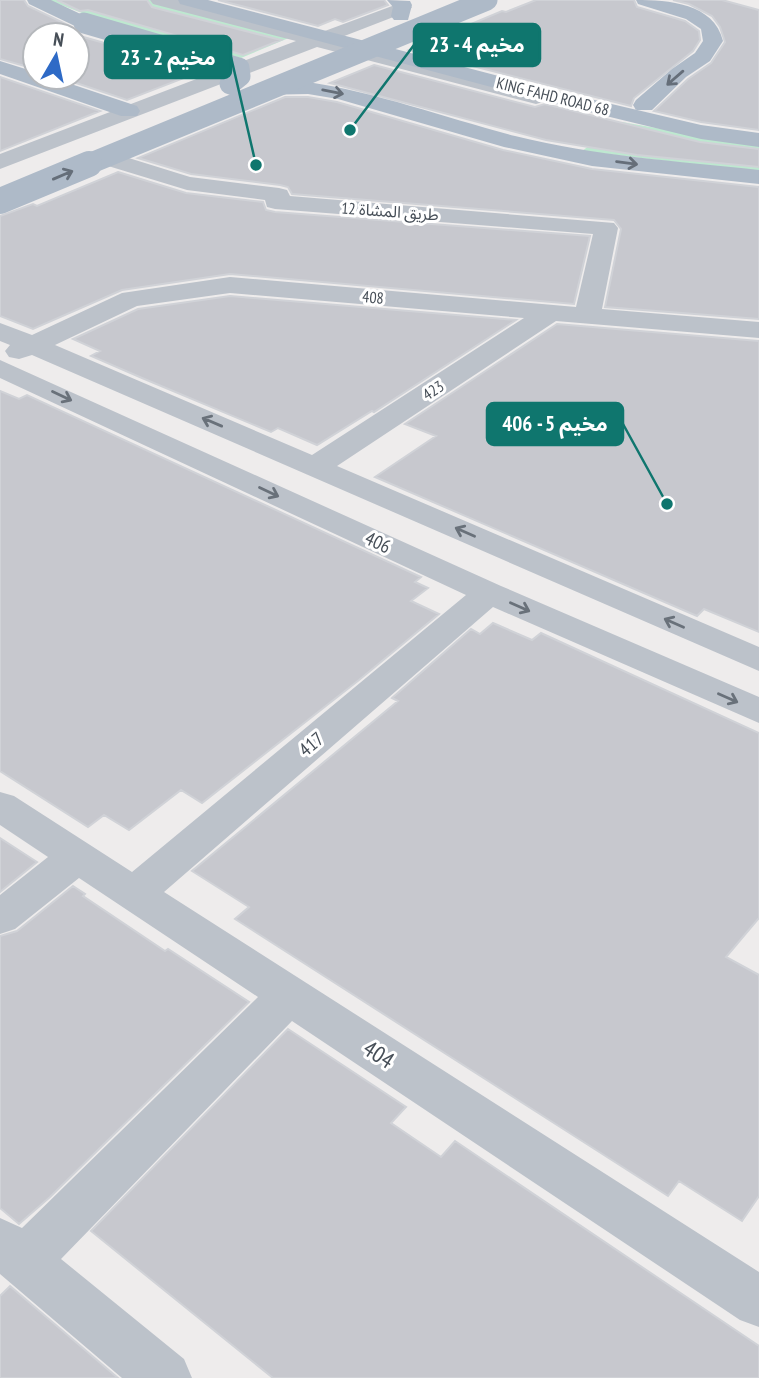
<svg xmlns="http://www.w3.org/2000/svg" width="759" height="1378" viewBox="0 0 759 1378" font-family="'PT Sans Narrow','Noto Sans Arabic',sans-serif">
<style>
.green{fill:#bee8d0}
.building{fill:#c7c8ce;stroke:#d0d2d7;stroke-width:2}
.lines{fill:none;stroke-linecap:round;stroke-linejoin:round}
.minor{fill:#bcc2ca;fill-rule:evenodd}
.major{fill:#aebac8;fill-rule:evenodd}
.major-bridge-far1{stroke:#aebac8;stroke-width:21}
.major-bridge{stroke:#aebac8;stroke-width:26}
.oneway{stroke:#656e79}
.oneway2{stroke:#69717a}
.labels{text-anchor:middle;dominant-baseline:central;stroke-width:6;stroke-linejoin:round;paint-order:stroke}
.far-street-label{font-size:16px;fill:#464e57;stroke:#fff}
.street-label{font-size:19px;fill:#464e57;stroke:#fff}
.near-street-label{font-size:23px;fill:#464e57;stroke:#fff}
.leader{fill:none;stroke:#0f766e;stroke-width:2.5}
.callout-dot{fill:#0f766e;stroke:#fff;stroke-width:2.5}
.callout{fill:#0f766e;stroke:#0f766e;stroke-width:2.5}
.callout-label{font-size:21px;text-anchor:middle;font-weight:bold;fill:#fff}
</style>
<rect width="100%" height="100%" fill="#eeecec"/>
<path class="green" d="M48 0H154L291 37 241 58 82 13Z
M622 122 759 146V172L582 151Z"/>
<path class="building" d="M0 0H24L28 6 72 27 80 36 202 71 127 100 58 77H77V35H35V69L0 59Z
M57 0H147L152 7 281 40 243 55 88 10 80 11Z
M218 0H384L388 5 343 22 335 19 318 26Z
M536 0H634L637 7 685 21 699 31 700 40 693 51 634 98 631 106 409 50 502 11 506 12Z
M673 0H722L759 10V130L701 122 654 111 688 79 711 63 725 42 720 27 712 16 689 4Z
M374 65 535 107 545 104 700 142 759 149V167L637 155 546 140 330 83Z
M0 77 100 111 0 151Z
M285 97H308L337 102 503 150 592 169 759 187V319L605 307 621 229 614 220 292 194 288 187 280 185 191 174 138 158Z
M118 172 186 193 263 202 266 210 275 212 590 236 574 304 230 274 122 290 33 329 0 316V216L33 204 37 206Z
M230 296 516 320 374 412 372 411 317 445 278 428 271 432 142 378 91 356 100 351 73 339 138 309Z
M557 324 759 341V632L704 609 697 616 375 477 436 436 405 424Z
M0 391 19 399 27 395 421 577 415 582 428 588 411 601 439 614 359 680 202 803 181 790 129 830 104 815 88 827 0 771Z
M493 623 532 640 541 633 759 733V918L726 957 759 975V1196L742 1221 679 1181 668 1196 235 919 249 907 192 871 398 701 392 698 471 629 480 634Z
M0 838 37 862 0 892Z
M73 886 85 894 83 896 165 951 168 949 249 1002 50 1197 19 1224 0 1208V936L17 931Z
M288 1029 406 1107 391 1123 441 1157 455 1141 759 1346V1378H273L91 1231Z
M10 1286 118 1378H0V1296Z"/>
<g class="lines">
<path class="minor" d="M150 0H180L314 35 403 2 412 7 409 11 334 40 543 94 546 98 543 102 536 104 317 47 0 169V154L296 41 153 4Z
M103 150 190 177 279 188 287 190 290 196 614 223 618 228 602 309 759 322V338L556 321 337 466 759 647V671L32 355 19 359 9 357 5 351 10 345 0 341V323L32 335 122 293 230 277 576 307 593 234 275 209 267 207 265 200 187 190 95 162 92 157 95 152ZM230 293 524 318 312 455 55 345 137 306Z
M0 360 501 586 759 697V723L493 607 164 892 759 1272V1327L740 1320 292 1021 61 1259 184 1359 192 1378H122L0 1274V1218L22 1228 258 997 79 878 15 929 0 934V895L48 857 0 825V792L14 796 132 872 466 595 0 378Z"/>
<path class="major" d="M27 0H51L91 19 94 23 91 27H77L29 4Z
M178 0H208L552 90 701 125 759 133V147L701 139 548 102 180 4Z
M387 0 410 1 412 5 408 20H394L391 16 393 7Z
M636 0C668 0 714 3 723 41L710 61 686 77 652 110H636L633 105 636 100 672 69 695 53 703 41 701 29 686 19 638 4Z
M0 61 35 72V77H50L137 106 140 111 137 116H121L0 74Z
M308 82C379 93 446 118 515 136 595 156 677 161 759 170V184L592 166 504 147 338 99 308 94 258 95 254 91 258 87Z"/>
<path class="major-bridge-far1" d="M84 23 239 68 240 76 230 84
M84 166 487 0"/>
<path class="major-bridge" d="M0 201 89 164"/>
</g>
<defs><path id="oneway-shaft" d="M-6 0H5M1.5-3L5.5 0L1.5 3" fill="none" stroke-width="1.6" stroke-linecap="round" stroke-linejoin="round" transform="scale(1.75)"/></defs>
<g class="oneway">
<use href="#oneway-shaft" transform="translate(675 78) rotate(139)"/>
<use href="#oneway-shaft" transform="translate(333 92) rotate(11)"/>
<use href="#oneway-shaft" transform="translate(627 163) rotate(7)"/>
<use href="#oneway-shaft" transform="translate(63 175) rotate(-23)"/>
</g>
<g class="oneway2">
<use href="#oneway-shaft" transform="translate(62 396) rotate(25)"/>
<use href="#oneway-shaft" transform="translate(212 422) rotate(-157)"/>
<use href="#oneway-shaft" transform="translate(269 492) rotate(25)"/>
<use href="#oneway-shaft" transform="translate(465 532) rotate(-156)"/>
<use href="#oneway-shaft" transform="translate(520 607) rotate(24)"/>
<use href="#oneway-shaft" transform="translate(674 623) rotate(-156)"/>
<use href="#oneway-shaft" transform="translate(728 698) rotate(24)"/>
</g>
<g class="labels">
<g class="far-street-label">
<text transform="translate(553 96) rotate(14)">KING FAHD ROAD 68</text>
<text transform="translate(390 211) rotate(4)">طريق المشاة 12</text>
<text transform="translate(373 297) rotate(5)">408</text>
<text transform="translate(433 390) rotate(-33)">423</text>
</g>
<g class="street-label">
<text transform="translate(378 542) rotate(25)">406</text>
<text transform="translate(311 744) rotate(-40)">417</text>
</g>
<g class="near-street-label">
<text transform="translate(379 1054) rotate(33)">404</text>
</g>
</g>
<path class="leader" d="M350 130L414 45M256 165L231 57M667 504L623 424"/>
<g class="callout-dot">
<circle cx="350" cy="130" r="7"/>
<circle cx="256" cy="165" r="7"/>
<circle cx="667" cy="504" r="7"/>
</g>
<g class="callout">
<rect x="414" y="24" width="126" height="42" rx="7"/>
<rect x="105" y="36" width="126" height="42" rx="7"/>
<rect x="487" y="403" width="136" height="42" rx="7"/>
</g>
<g class="callout-label">
<text x="477" y="52">مخيم 4 - 23</text>
<text x="168" y="65">مخيم 2 - 23</text>
<text x="555" y="431">مخيم 5 - 406</text>
</g>
<g transform="translate(56 56) rotate(9)"><circle r="33" fill="#ffffff" stroke="#b5b8bc" stroke-width="2"/>
<path d="M0-5L12 26L0 18L-12 26Z" fill="#2e6ac6"/>
<text y="-10" font-size="19" font-weight="bold" text-anchor="middle" fill="#464e57">N</text>
</g>
</svg>
